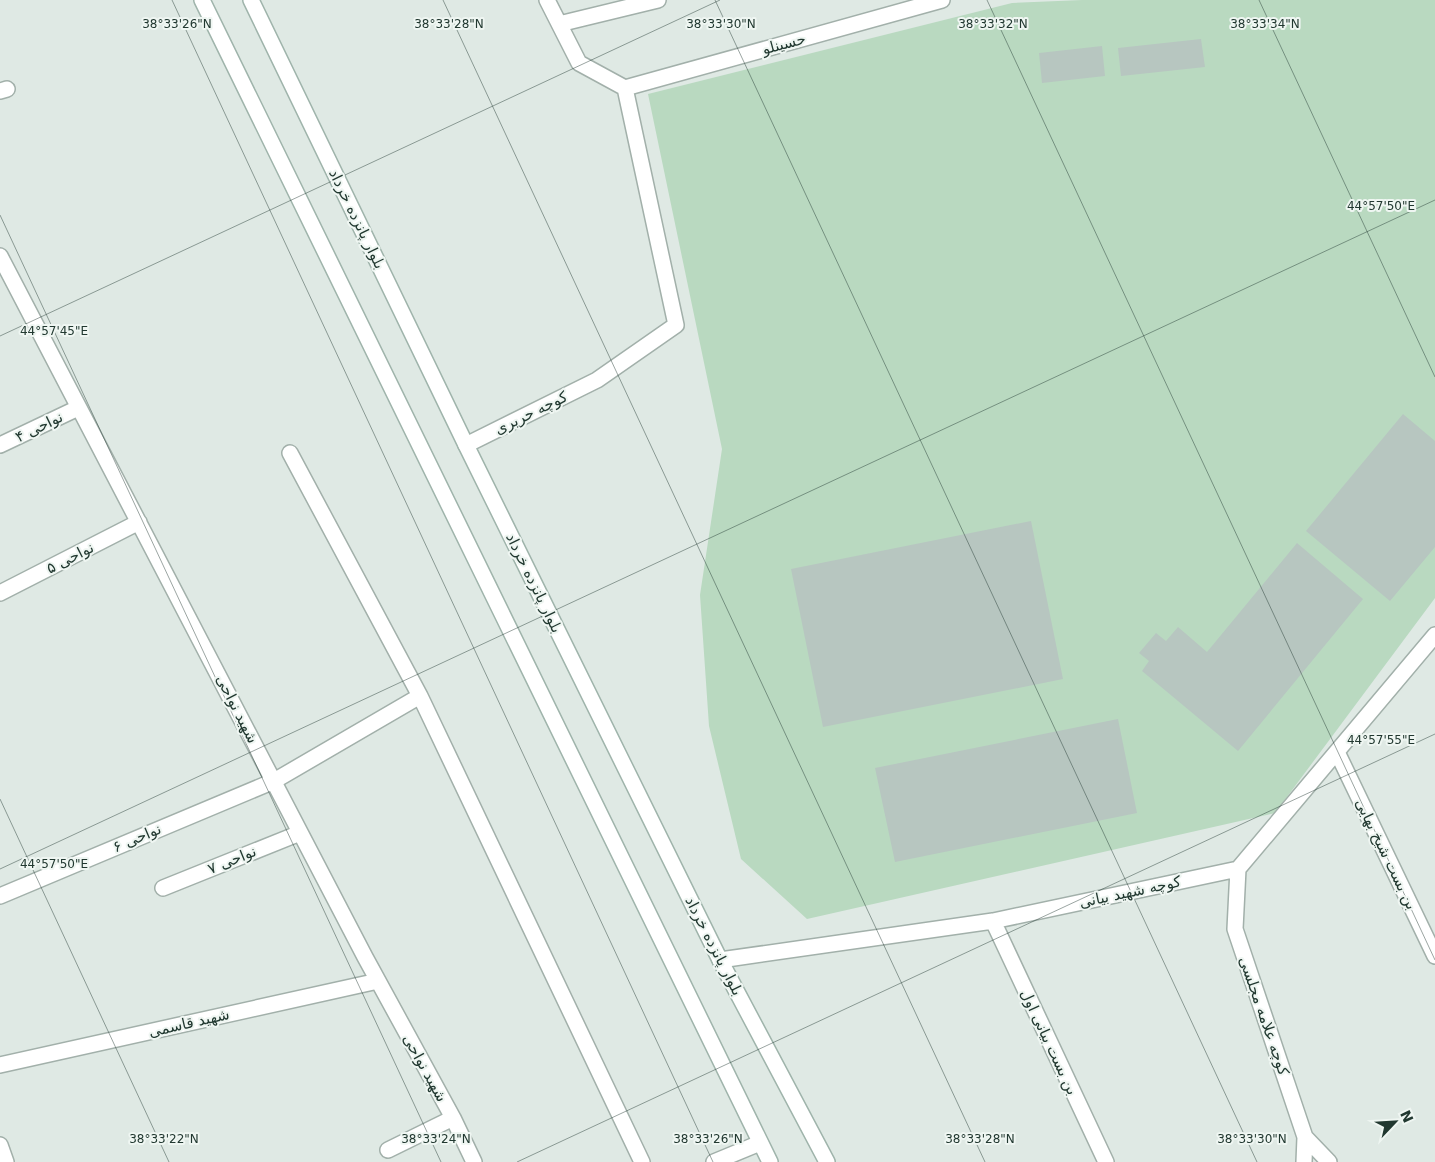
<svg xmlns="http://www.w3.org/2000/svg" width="1435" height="1162" viewBox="0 0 1435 1162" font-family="'DejaVu Sans','Noto Sans Arabic',sans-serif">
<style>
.pitch{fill:#b9d9c0}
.building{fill:#b7c6c0}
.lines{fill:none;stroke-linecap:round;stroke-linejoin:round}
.minor-casing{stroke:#a2b0aa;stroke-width:18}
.secondary-casing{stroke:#9fb4ab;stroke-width:18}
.minor{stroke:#fff;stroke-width:15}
.secondary{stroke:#fff;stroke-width:15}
.ticks{fill:none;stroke:#213830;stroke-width:1;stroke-opacity:0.45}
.labels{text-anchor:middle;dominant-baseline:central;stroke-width:4;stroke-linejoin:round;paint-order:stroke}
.street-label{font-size:15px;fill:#213830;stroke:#eff6f2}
.ticks-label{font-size:12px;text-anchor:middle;fill:#213830;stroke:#eff6f2;stroke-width:4;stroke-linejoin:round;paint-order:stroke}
</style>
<rect width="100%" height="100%" fill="#dfe9e4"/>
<path class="pitch" d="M1082 0H1435V598L1275 813 807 919 741 859 709 726 700 595 722 449 648 94 1012 3Z"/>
<path class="building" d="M1201 39 1205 67 1121 76 1118 48Z
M1102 46 1105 76 1042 83 1039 53Z
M1403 414 1435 441V547L1390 601 1306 531Z
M1031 521 1063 679 823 727 791 569Z
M1297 543 1363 599 1238 751 1142 671 1149 661 1139 653 1156 633 1166 641 1178 627 1207 652Z
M1118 719 1137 813 895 862 875 768Z"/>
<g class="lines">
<g class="minor-casing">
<path id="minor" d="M547 0 579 63 625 88
M559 24 658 0
M625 88 942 0
M0 91 7 89
M0 256 365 957 453 1118 474 1162
M0 445 78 408
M466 445 597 380 676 325 625 88
M290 453 420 696 642 1162
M0 593 139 522
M1337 752 1435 956
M1238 869 1235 929 1305 1137 1304 1162
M163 888 300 833
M0 896 274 781 420 696
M993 921 1106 1162
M720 960 993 921 1238 869 1435 635
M0 1065 378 981
M1305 1137 1329 1162
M0 1145 6 1162
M388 1150 453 1118
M714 1162 760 1143"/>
</g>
<g class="secondary-casing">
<path id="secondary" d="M202 0 770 1162
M251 0 466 445 720 960 827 1162"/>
</g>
<use href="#minor" class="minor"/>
<use href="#secondary" class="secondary"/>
</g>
<path class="ticks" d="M172 0 713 1162M443 0 985 1162M715 0 1257 1162M987 0 1435 960M1259 0 1435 377M0 215 441 1162M0 336 720 0M0 799 169 1162M0 869 1435 200M517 1162 1435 734"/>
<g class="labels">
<g class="street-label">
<text transform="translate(784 44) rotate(-15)">حسینلو</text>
<text transform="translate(357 219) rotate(64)">بلوار پانزده خرداد</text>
<text transform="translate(531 413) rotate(-26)">کوچه حریری</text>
<text transform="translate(39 427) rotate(-26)">نواحی ۴</text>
<text transform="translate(70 558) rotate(-27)">نواحی ۵</text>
<text transform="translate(534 583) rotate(64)">بلوار پانزده خرداد</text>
<text transform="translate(237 709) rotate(63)">شهید نواحی</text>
<text transform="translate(137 838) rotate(-23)">نواحی ۶</text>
<text transform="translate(1386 854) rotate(64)">بن بست شیخ بهایی</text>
<text transform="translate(232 860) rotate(-22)">نواحی ۷</text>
<text transform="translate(1130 892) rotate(-12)">کوچه شهید بیانی</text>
<text transform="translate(714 946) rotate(63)">بلوار پانزده خرداد</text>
<text transform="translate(1264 1016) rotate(71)">کوچه علامه مجلسی</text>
<text transform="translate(189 1023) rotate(-13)">شهید قاسمی</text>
<text transform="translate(1049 1042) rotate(65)">بن بست بیانی اول</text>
<text transform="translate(425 1068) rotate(61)">شهید نواحی</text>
</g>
</g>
<g class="ticks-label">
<text x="177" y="28">38°33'26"N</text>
<text x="449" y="28">38°33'28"N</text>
<text x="721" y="28">38°33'30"N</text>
<text x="993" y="28">38°33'32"N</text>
<text x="1265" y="28">38°33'34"N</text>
<text x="1381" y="210">44°57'50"E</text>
<text x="54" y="335">44°57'45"E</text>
<text x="1381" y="744">44°57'55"E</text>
<text x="54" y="868">44°57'50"E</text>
<text x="164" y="1143">38°33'22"N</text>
<text x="436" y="1143">38°33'24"N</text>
<text x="708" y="1143">38°33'26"N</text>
<text x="980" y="1143">38°33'28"N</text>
<text x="1252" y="1143">38°33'30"N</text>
</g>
<g transform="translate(1395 1122) rotate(65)" stroke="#eff6f2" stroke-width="4" paint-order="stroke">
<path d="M0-4L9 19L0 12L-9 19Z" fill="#213830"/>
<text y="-8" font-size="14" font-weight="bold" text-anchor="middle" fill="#213830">N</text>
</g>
</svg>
